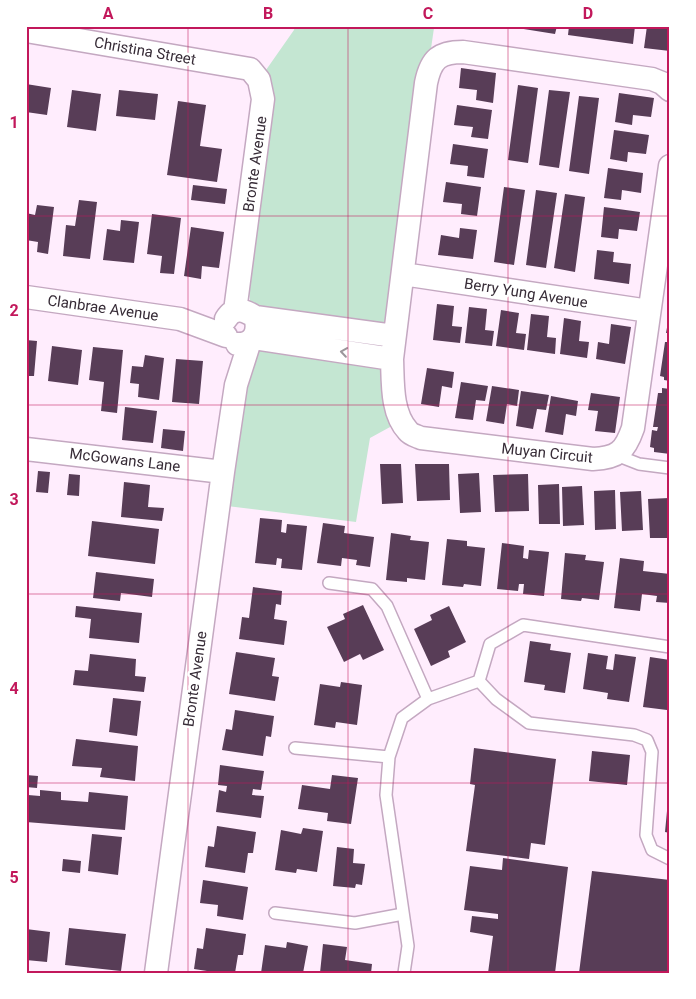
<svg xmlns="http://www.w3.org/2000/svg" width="696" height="999" viewBox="0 0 696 999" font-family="Roboto,sans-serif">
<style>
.green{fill:#c4e6d2}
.building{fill:#583d57}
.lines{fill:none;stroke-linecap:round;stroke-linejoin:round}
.lane-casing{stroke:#c4a8c1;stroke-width:14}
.street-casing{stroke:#c4a8c1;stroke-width:25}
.lane{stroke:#fff;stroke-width:11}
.street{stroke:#fff;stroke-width:22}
.oneway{stroke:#9b969b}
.grid{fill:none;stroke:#c2185b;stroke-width:1;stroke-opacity:0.55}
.labels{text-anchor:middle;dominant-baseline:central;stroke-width:5;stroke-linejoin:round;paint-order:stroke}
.street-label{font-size:15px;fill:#372c37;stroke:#fff}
.neatline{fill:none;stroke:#c2185b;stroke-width:2}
.grid-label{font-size:16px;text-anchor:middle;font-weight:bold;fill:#c2185b}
</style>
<rect width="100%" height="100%" fill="#ffedfd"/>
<path class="green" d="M295 26H430L434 28 426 83 403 274 401 421 370 438 356 522 227 506 252 315 243 248 259 80 294 30Z"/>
<path class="building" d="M505 26H557L555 34Z
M569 26H635L633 44 568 35Z
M647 26H670V51L644 48Z
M461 68 496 73 493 103 476 100 477 90 459 88Z
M26 84 51 88 47 115 26 112Z
M518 85 538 88 528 163 508 160Z
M72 90 101 94 96 131 67 127Z
M119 90 158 94 155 120 116 116Z
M549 90 570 92 559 168 539 165Z
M619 93 654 98 651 117 633 115 632 125 615 122Z
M579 96 599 98 589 174 569 171Z
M178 101 206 105 200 146 222 149 217 182 167 175Z
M457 105 492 110 488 139 471 137 473 127 454 125Z
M614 130 649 135 646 154 628 152 627 162 610 159Z
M453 144 488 149 484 178 467 176 468 166 450 164Z
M608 168 643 173 641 193 622 190 621 200 604 198Z
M446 182 481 187 477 216 461 214 462 204 443 202Z
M193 185 227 189 225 204 191 200Z
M504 187 525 190 514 265 494 262Z
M536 190 557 193 546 268 526 265Z
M565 194 585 197 575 272 554 268Z
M79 200 97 202 90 259 63 256 66 225 75 226Z
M37 205 54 207 48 254 37 252 38 242 26 240V213L35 215Z
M604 207 640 212 637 231 619 229 618 239 601 237Z
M152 214 181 218 174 274 160 273 162 256 147 254Z
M121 220 139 222 134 263 103 260 107 229 120 231Z
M191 227 224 232 219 268 202 266 201 279 184 276Z
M460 228 477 230 473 259 438 255 441 235 459 238Z
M597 250 614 252 613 262 631 264 629 284 594 279Z
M437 304 454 306 452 326 462 327 460 343 433 340Z
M469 307 487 309 485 330 494 331 492 346 465 343Z
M501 310 519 313 516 333 526 334 524 350 496 346Z
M531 314 549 316 547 337 556 338 555 354 527 350Z
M669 317H670V333H666Z
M564 318 581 321 579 341 589 342 587 358 560 354Z
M611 324 631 327 625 364 596 359 598 342 609 344Z
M26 340 37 341 34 376H26Z
M665 342H670V381L664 380V377L660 376Z
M52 346 82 350 78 385 48 381Z
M93 347 123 350 117 413 101 411 104 382 89 380Z
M145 355 164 358 159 400 138 397 139 384 130 383 132 366 143 367Z
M176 359 203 361 199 404 172 402Z
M427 368 454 372 452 388 442 386 439 407 421 404Z
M461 382 488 386 485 401 476 400 473 420 455 418Z
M492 386 519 390 517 406 507 404 504 424 486 421Z
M662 388 670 389V454L654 452V448L650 447 652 430 657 431 658 427H653L658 393H662Z
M521 391 549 395 546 410 537 409 533 429 516 426Z
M591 393 620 397 615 433 595 431 598 411 588 410Z
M551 396 578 401 576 416 566 414 563 435 545 432Z
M125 407 157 411 153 443 122 440Z
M163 429 185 431 183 451 161 448Z
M380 464H401L403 503 382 504Z
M415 464H449L450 500 417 501Z
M38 471 50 472 48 493 36 492Z
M479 473 481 512 460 513 458 474Z
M69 474 80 475 79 496 67 495Z
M528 474 529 511 495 512 493 475Z
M124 482 150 485 148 507 164 508 162 521 121 517Z
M559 484 560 524H539L538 485Z
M582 486 584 525 563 526 562 487Z
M615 490 616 529 595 530 594 491Z
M641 491 643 530 622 531 620 492Z
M669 498 670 538H650L648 499Z
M260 518 282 520 281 532 286 533 287 524 307 526 302 570 281 568 282 559 277 558 276 565 255 563Z
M92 521 159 529 155 564 88 556Z
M323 523 345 526 344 533 374 537 370 567 356 565 357 560 342 558 341 566 317 563Z
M391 533 411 536 410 540 429 542 425 580 407 578V582L386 580Z
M447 539 467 541V546L485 548 481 586 464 584 463 587 442 585Z
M502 543 524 546 523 558 528 559 529 550 549 552 544 596 523 594 524 584H519L518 591 497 589Z
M565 553 586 555 585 560 604 562 599 600 582 598 581 601 561 599Z
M620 558 644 561 643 571 670 574V603L656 602 657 596 642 594 640 611 614 608Z
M96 572 154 579 152 597 121 593 120 601 93 598Z
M253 587 282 591 281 605 276 604 274 619 287 621 284 645 239 639 242 617 249 618Z
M363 605 384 650 363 660 360 654 344 662 327 627 345 619 343 614Z
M76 606 142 613 139 643 89 638 91 619 75 617Z
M449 606 466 642 448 651 450 657 431 666 414 629 432 620 430 615Z
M530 641 551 644 550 650 571 653 565 693 544 690 545 685 524 682Z
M236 652 275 658 272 676 279 677 275 701 229 694Z
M588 653 608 656 606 669 613 670 615 654 636 657 629 702 607 699 608 693 583 689Z
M90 654 136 659 135 676 146 677 144 692 73 685 75 670 88 671Z
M650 657 670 660V700L667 710 643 707Z
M341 682 362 685 357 725 336 722 335 728 314 725 320 684 340 687Z
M113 698 141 701 137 736 109 732Z
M235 710 274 716 271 737 266 736 263 756 222 750 226 729 232 730Z
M76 739 138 746 135 781 100 777 102 768 72 766Z
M474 748 556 759 545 845 531 843 529 859 466 851 475 785 470 784Z
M592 751 630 755 627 785 589 781Z
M220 765 264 771 261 790 253 789 252 795 264 796 261 818 216 812 219 790 226 792 227 786 218 785Z
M26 775 38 776 37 788 26 787Z
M332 775 358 778 351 824 327 821 328 813 298 809 302 785 330 789Z
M40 790 61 792V800L88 802 89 792 128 796 125 830 26 822 28 795 40 796Z
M667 811H670V833L665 832Z
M217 826 256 832 253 853H248L245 873 205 867 208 846 214 847Z
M303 828 323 831 317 872 297 869 296 873 275 870 281 830 301 834Z
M92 834 122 837 118 875 88 871Z
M337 847 354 849 353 863 365 864 362 885 356 884 355 888 333 886Z
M503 858 568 867 555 973H488L493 936 470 932 472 916 498 919V914L464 910 470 866 502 870Z
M63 859 81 861 80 873 62 871Z
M592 871 670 880V973H579Z
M203 880 248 887 243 920 217 916 218 905 200 903Z
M69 928 126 934 121 971 65 965Z
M206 928 246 934 243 955H238L235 973H220L194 969 197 948 203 949Z
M26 929 50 932 47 962 26 960Z
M287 942 308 946 303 973H261L265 945 286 948Z
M323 944 347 947 345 960 372 964 371 973H320Z"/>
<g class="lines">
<g class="lane-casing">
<path id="lane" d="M616 455 639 464 670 468
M329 583 372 589 387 606 428 699
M479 681 496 699 529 723 634 735 647 740 652 752 646 835 652 850 670 859
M479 681 490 644 523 625 670 647
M295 748 389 757
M275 913 355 923 403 914
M404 973 408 946 386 795 389 757 402 718 428 699 479 681"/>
</g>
<g class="street-casing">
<path id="street" d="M26 31 250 69 259 80 263 99 235 311
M670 90 662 83 652 79 463 52C439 52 431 59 426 83L392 359C393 382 391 413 408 431 411 435 417 436 421 438L593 459C618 458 625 451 633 428L670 166
M403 274 649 311
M26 297 180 319 226 336
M255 317 394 336
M226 319C234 306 245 310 255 317 260 332 253 345 237 344
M253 338 392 359
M26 449 223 472
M156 973 223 472 236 385 250 341"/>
</g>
<use href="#lane" class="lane"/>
<use href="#street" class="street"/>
</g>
<defs><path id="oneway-chevron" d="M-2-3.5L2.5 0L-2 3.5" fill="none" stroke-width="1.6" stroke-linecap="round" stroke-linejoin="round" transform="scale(1.25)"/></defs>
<use class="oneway" href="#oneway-chevron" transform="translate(344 352) rotate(-172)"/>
<path class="grid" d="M188 26V973M348 26V973M508 26V973M26 216H670M26 405H670M26 594H670M26 783H670"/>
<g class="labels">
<g class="street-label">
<text transform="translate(145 51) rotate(10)">Christina Street</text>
<text transform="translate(255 164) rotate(-82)">Bronte Avenue</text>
<text transform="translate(526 293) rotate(9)">Berry Yung Avenue</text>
<text transform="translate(103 308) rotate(8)">Clanbrae Avenue</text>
<text transform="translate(547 453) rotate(6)">Muyan Circuit</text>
<text transform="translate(125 460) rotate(7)">McGowans Lane</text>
<text transform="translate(195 679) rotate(-82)">Bronte Avenue</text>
</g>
</g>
<rect width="696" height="999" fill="none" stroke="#ffffff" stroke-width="55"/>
<rect x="28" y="28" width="640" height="944" class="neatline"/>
<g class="grid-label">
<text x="108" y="19">A</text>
<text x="268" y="19">B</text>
<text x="428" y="19">C</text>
<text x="588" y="19">D</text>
<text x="14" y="128">1</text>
<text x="14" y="316">2</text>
<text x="14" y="505">3</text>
<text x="14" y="694">4</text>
<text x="14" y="883">5</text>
</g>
</svg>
